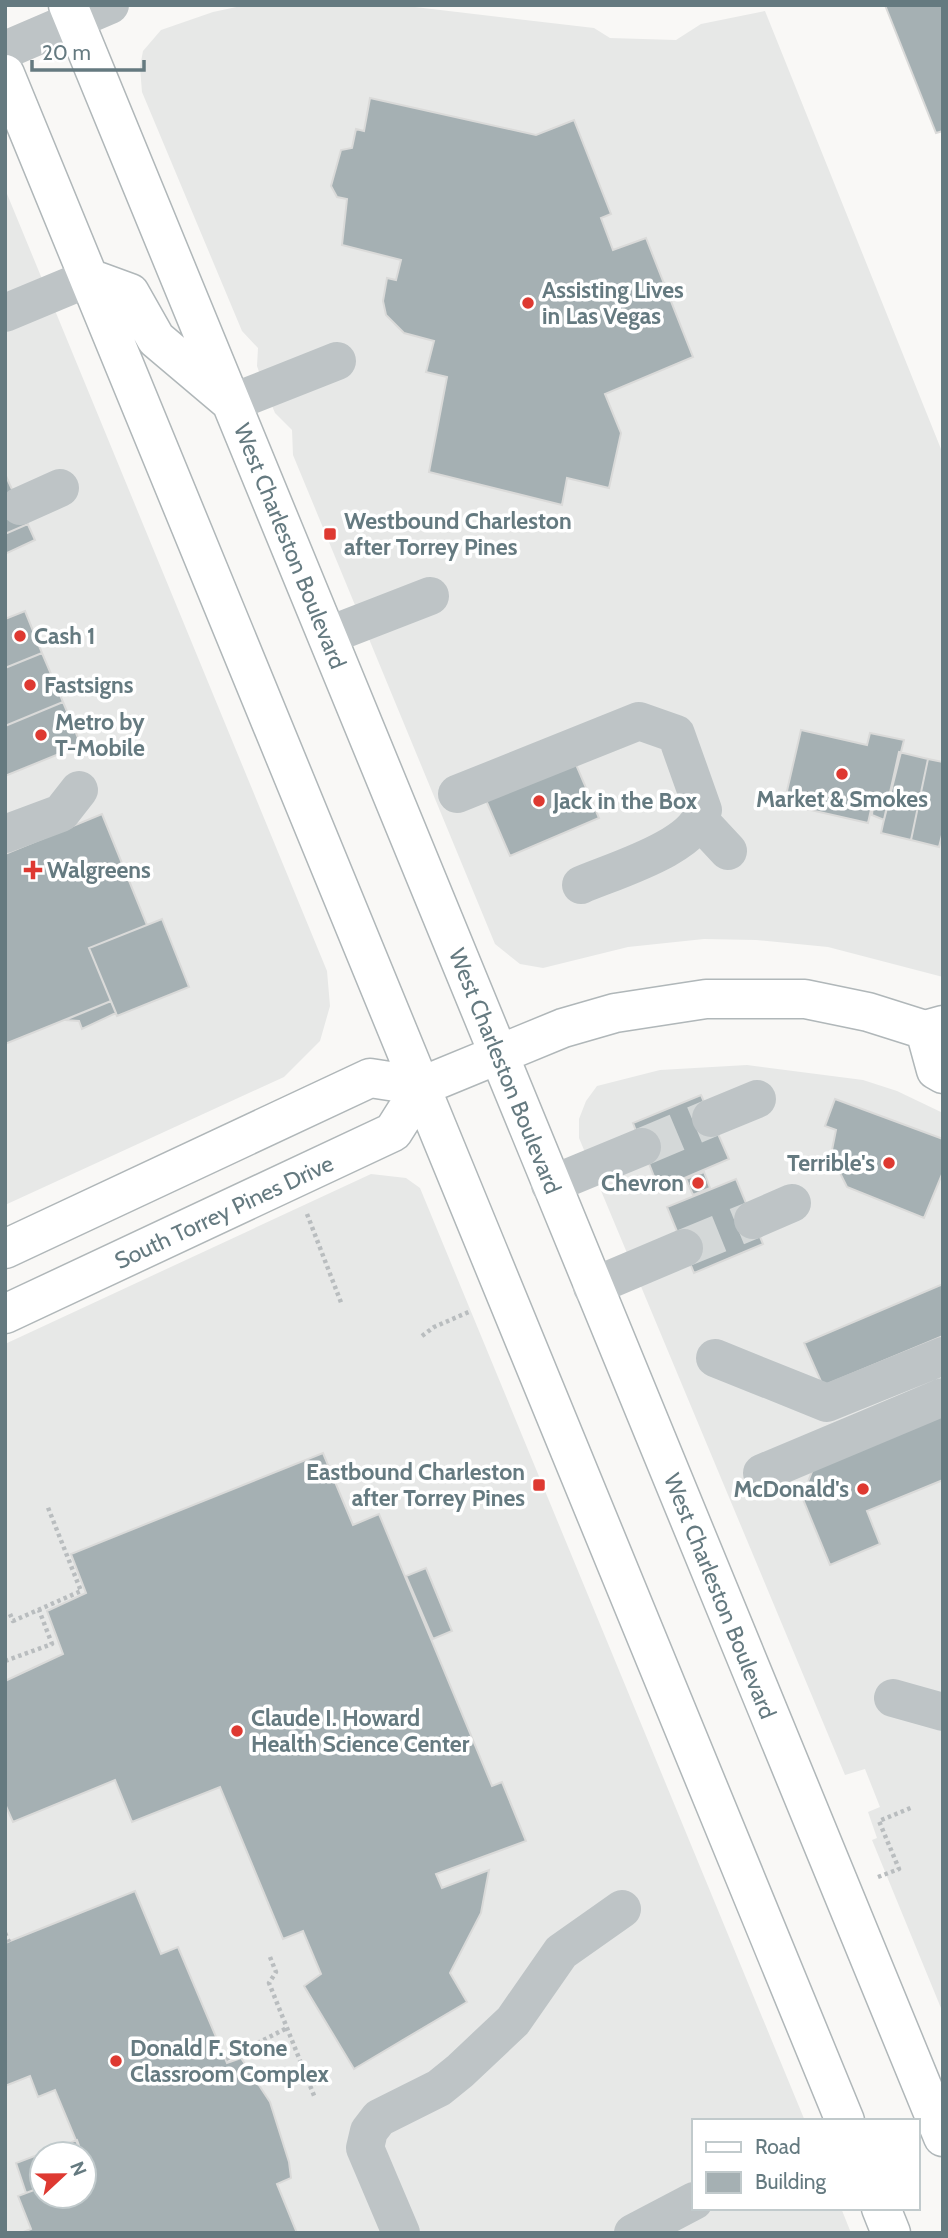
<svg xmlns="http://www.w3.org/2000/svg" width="948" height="2238" viewBox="0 0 948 2238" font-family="Cabin,sans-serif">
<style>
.built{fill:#e7e8e7;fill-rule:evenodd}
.building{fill:#a5b0b3;stroke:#dadad9;stroke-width:2}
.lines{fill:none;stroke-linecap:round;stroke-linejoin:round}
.minor-tunnel{stroke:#d4d8d8;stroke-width:38;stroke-dasharray:38 19;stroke-linecap:butt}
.major-casing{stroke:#b0b7b9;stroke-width:41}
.path{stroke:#b9bdbf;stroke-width:4.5;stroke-dasharray:3.5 3.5;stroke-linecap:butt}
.minor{stroke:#bec4c6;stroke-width:38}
.major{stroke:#fff;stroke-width:38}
.poi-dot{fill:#de3931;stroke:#fff;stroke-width:2.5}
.labels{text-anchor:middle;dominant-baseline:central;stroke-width:7;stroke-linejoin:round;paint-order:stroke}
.poi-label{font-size:23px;font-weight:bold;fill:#657a80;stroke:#fff;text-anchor:start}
.street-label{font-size:23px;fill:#657a80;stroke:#fff}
</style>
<rect width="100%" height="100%" fill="#f9f8f6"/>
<path class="built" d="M246 5H398L594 28 610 38 676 40 701 24 765 11 943 454V977L828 947 756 940 704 939 628 947 543 968 520 964 495 944 293 455 292 430 275 413 265 389 257 366 258 348 242 331 142 92 140 67 143 51 161 30 213 12Z
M5 189 327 971 330 1006 320 1041 284 1077 5 1205Z
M747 1065 863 1080 897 1091 943 1113V2013L872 1840 877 1838 868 1812 880 1807 865 1769 845 1775 579 1138V1119L586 1101 597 1086 660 1070Z
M371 1174 406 1178 420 1188 805 2121H694V2208H841L851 2233H5V1344ZM42 2154H84V2196H42Z"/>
<path class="building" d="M885 5H943V131L936 133Z
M370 98 536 135 574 120 611 214 601 218 613 250 646 238 693 357 605 394 621 433 609 488 567 478 562 505 429 472 447 377 426 372 434 341 404 333 386 315 383 301 387 278 396 280 401 260 342 245 347 199 337 197 331 186 341 150 352 148 356 129 364 131Z
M5 474 35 540 5 554Z
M13 492 28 524 5 534V495Z
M25 611 42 653 5 668V619Z
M42 653 63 702 5 726V668Z
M63 702 81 745 5 776V726Z
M801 730 867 745 870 733 904 740 884 820 872 815 874 796 868 823 784 804Z
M568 746 599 818 510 856 479 784Z
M899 752 928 759 911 840 881 833Z
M928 759 943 762V831L939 847 911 840Z
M102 814 147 925 89 948 111 1001 5 1044V854Z
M162 919 189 987 117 1016 89 948Z
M111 1001 116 1013 82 1029 79 1021 65 1020Z
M701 1095 729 1159 659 1189 633 1123Z
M835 1099 943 1139V1172L924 1218 847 1187 831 1155 836 1130 825 1126Z
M704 1172 710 1188 693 1195 686 1179Z
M736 1179 763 1244 694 1273 667 1207Z
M943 1284V1336L823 1386 804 1343Z
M943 1411V1480L867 1511 880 1544 830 1565 802 1497 815 1464Z
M323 1453 353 1525 379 1514 492 1786 502 1782 526 1841 436 1874 442 1888 489 1870 481 1913 450 1973 467 2002 354 2069 304 1986 321 1974 303 1931 283 1939 220 1787 132 1822 115 1780 13 1822 5 1804V1681L63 1654 47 1611 86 1593 71 1554Z
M426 1568 452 1631 433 1639 406 1576Z
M135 1891 161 1954 178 1947 227 2063 241 2058 270 2102 289 2162 291 2178 277 2184 297 2233H21L31 2229 18 2196 42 2187V2196H84V2170L88 2169 55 2090 38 2097 30 2076 5 2086V1943Z
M77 2140 82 2154H42V2187L26 2193 16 2163Z"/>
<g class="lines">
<path class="minor-tunnel" d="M642 1147 711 1118
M684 1248 753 1220"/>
<g class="major-casing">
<path id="major" d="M68 5 943 2137
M5 74 845 2121
M89 278 130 293 156 339 227 399
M925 1030 936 1070 943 1074
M5 1249 370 1078 422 1086 563 1028 615 1013 706 999H805L868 1012 925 1030 943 1025
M5 1314 393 1132 422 1086
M881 2208 891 2233"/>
</g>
<path class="path" d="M307 1214 342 1305
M422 1336 434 1327 471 1311
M10 1614 13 1621 81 1591 47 1505
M5 1661 52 1644 39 1610
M878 1877 899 1869 879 1821 913 1807
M5 1933 9 1942
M270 1957 276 1972 269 1983 315 2098
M226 2059 287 2028"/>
<path class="minor" d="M5 50 110 5
M5 313 89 278
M231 403 337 361
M20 506 60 488
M327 636 430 596
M457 794 639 721 676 734 703 810C697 847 613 871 581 885
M701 822 728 851
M5 834 61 813 79 790
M711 1118 757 1099
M550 1185 642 1147
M753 1220 792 1203
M592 1287 684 1248
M715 1358 827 1403 943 1356
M762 1473 943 1397
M893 1698 943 1712
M401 2233 365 2148 369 2131 379 2118 439 2088 460 2071 513 2021 561 1952 622 1909
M633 2233 694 2201"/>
<use href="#major" class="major"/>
</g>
<g class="poi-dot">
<circle cx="528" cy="303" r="7"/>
<rect x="323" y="527" width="14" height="14" rx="3.5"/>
<circle cx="20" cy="636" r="7"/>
<circle cx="30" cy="685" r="7"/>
<circle cx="41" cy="735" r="7"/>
<circle cx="842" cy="774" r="7"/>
<circle cx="539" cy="801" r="7"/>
<path d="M29.5 859.5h7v7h7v7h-7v7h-7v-7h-7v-7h7z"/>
<circle cx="889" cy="1163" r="7"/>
<circle cx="698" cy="1183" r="7"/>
<rect x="532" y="1478" width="14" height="14" rx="3.5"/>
<circle cx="863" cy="1489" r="7"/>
<circle cx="237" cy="1731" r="7"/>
<circle cx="116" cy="2061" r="7"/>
</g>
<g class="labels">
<g class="poi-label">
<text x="542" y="290">Assisting Lives<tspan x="542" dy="26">in Las Vegas</tspan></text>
<text x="344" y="521">Westbound Charleston<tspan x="344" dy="26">after Torrey Pines</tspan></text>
<text x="34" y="636">Cash 1</text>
<text x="44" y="685">Fastsigns</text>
<text x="55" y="722">Metro by<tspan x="55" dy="26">T-Mobile</tspan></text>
<text x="842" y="799" text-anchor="middle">Market &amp; Smokes</text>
<text x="553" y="801">Jack in the Box</text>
<text x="47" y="870">Walgreens</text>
<text x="875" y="1163" text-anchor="end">Terrible's</text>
<text x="684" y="1183" text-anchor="end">Chevron</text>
<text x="525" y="1472" text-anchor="end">Eastbound Charleston<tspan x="525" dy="26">after Torrey Pines</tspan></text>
<text x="849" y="1489" text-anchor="end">McDonald's</text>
<text x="251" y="1718">Claude I. Howard<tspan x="251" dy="26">Health Science Center</tspan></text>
<text x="130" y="2048">Donald F. Stone<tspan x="130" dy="26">Classroom Complex</tspan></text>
</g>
<g class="street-label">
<text transform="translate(290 546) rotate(68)">West Charleston Boulevard</text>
<text transform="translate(505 1071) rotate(68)">West Charleston Boulevard</text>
<text transform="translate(224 1212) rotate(-25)">South Torrey Pines Drive</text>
<text transform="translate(720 1596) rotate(68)">West Charleston Boulevard</text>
</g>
</g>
<rect width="948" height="2238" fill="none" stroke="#657a80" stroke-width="14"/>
<rect x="692" y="2119" width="228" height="91" fill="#ffffff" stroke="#c1cacc" stroke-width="2"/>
<rect x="706" y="2142" width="35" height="10" fill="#ffffff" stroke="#c1cacc" stroke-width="2"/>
<text x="755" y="2154" font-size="21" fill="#657a80">Road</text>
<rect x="706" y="2172" width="35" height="21" fill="#a5b0b3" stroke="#c1cacc" stroke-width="2"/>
<text x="755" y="2189" font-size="21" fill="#657a80">Building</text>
<g transform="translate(63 2175) rotate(68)"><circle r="33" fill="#ffffff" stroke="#c1cacc" stroke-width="2"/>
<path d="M0-5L12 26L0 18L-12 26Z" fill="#de3931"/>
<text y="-10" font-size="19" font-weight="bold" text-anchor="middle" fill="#657a80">N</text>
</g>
<path d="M32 60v10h112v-10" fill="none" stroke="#657a80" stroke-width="3.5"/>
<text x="42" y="60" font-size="21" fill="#657a80" stroke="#ffffff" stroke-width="5" paint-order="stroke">20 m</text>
</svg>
